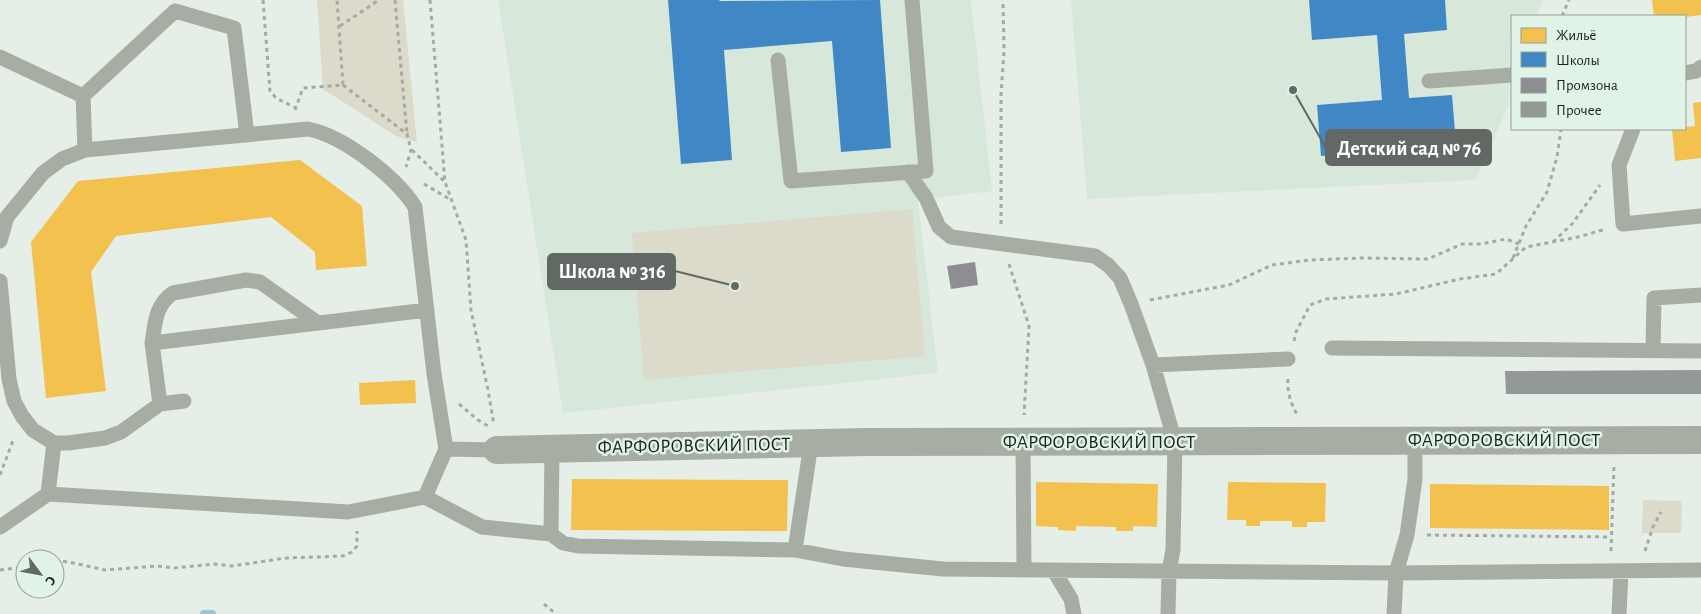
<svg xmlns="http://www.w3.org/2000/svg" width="1701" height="614" viewBox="0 0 1701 614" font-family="'Alegreya Sans',sans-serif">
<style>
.built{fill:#d7e8db}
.green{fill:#dcdaca}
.homes{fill:#f2c14e}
.schools{fill:#3f88c5}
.industry{fill:#8d8d92}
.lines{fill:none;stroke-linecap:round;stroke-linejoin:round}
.stream{stroke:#a5c1c8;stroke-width:8}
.building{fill:#929996}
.path{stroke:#a5aaa2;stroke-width:3;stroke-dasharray:4 4;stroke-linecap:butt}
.service{stroke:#a8ada3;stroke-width:15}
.minor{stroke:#a8ada3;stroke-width:28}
.labels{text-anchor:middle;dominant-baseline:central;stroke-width:5;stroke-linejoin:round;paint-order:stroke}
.street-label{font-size:19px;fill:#1b221d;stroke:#e1f2e6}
.leader{fill:none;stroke:#626964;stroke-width:2}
.callout-dot{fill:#626964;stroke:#e1f2e6;stroke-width:2}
.callout{fill:#626964;stroke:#626964;stroke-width:2}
.callout-label{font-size:20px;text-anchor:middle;font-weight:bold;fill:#fff}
</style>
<rect width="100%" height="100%" fill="#e5eee7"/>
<path class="built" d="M498 0H971L992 191 918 200 938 373 563 413Z
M1071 0H1543L1536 16H1512V32L1510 33 1509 104 1476 180 1087 199Z"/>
<path class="green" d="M317 0H403L417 142 396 136 323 89Z
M912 209 925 356 644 380 632 233Z
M1643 500 1682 501 1681 533H1642Z"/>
<path class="homes" d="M1652 0H1701V15L1685 17 1654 16Z
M1701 102V158L1675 161 1672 129H1685V127L1695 126 1693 103Z
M300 160 362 206 367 266 316 270 315 252 271 217 116 236 91 272 106 391 46 398 31 242 78 181Z
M415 380 416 403 360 405 359 383Z
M572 479 788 480 787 531 571 530Z
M1036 482 1158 484 1157 527 1133 526V531H1116V527L1076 526V531L1058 530V527L1036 526Z
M1228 482 1326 483 1325 522H1307V527H1292V521H1260V526H1246V520H1227Z
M1430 484 1609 486V530L1430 528Z"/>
<path class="schools" d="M668 0H719L720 1 880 0 891 148 841 152 832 41 724 50 732 160 681 164Z
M1309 0H1445L1447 30 1404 34 1409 98 1452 95 1456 144 1321 156 1317 105 1382 100 1377 35 1312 40Z"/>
<path class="industry" d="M975 262 978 285 951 289 947 266Z"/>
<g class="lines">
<path class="stream" d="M204 614H212"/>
</g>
<path class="building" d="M1701 370V394H1506L1505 371Z"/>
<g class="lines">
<path class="path" d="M263 0 270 91 276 98 296 108
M395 0 407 134
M430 0 445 182 466 240 471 310 488 390 494 425
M1562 16 1569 0
M340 26 379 0
M343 85 407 134 411 150 406 167
M295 110 303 88 343 85 337 0
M412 150 445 182
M424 184 451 200
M1001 224V95L1004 51 1003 0
M1553 242 1572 224 1600 185
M1513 258 1526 226 1547 192 1557 157 1561 129
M1009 264 1029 326 1024 415
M1150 300 1229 285 1272 265 1310 260 1362 258 1428 259 1462 244H1481L1506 239 1519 244
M1294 341 1296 332 1310 305 1326 299 1396 294 1460 279 1496 274 1526 247 1578 237 1606 229
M1288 379C1287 393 1291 404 1298 416
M459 404 478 420 488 426
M0 475 14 438
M1427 535 1611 537
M1611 551 1614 465
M1645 551 1653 527 1661 512
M55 561 69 562 105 570 157 566 174 568 215 564 232 566 286 558 343 556 352 552 357 546V531
M0 570 25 567
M544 604 556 614"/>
<path class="service" d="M175 11 234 28 247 135
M0 57 83 96
M778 60 791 181 926 171 912 0
M1685 73 1696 71 1701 67
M1429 81 1512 75
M1633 129 1619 165 1623 224 1701 216
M85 150 83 96 175 11
M908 172 926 198 939 227 951 237 1095 256 1108 265 1120 278 1131 304 1153 365 1175 442 1173 550 1169 571 1168 614
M0 241 7 217 43 173 62 159 85 150 308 129C344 136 396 177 415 207L434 374 446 449 425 497 348 512 48 494 54 443
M0 281 9 379 14 401 22 416 33 430 54 443H68L105 438 121 432 160 404 184 401
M152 343C155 324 155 305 173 293L246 280 260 282 318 323
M1332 348 1701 351
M1653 350 1654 298 1701 295
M1153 365 1288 359
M160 404 152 343 427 310
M1023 441 1024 570
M552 448 551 534 563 543 578 546 795 550 843 559 943 569 1396 573 1701 570
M446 449 497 450
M425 497 482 527 551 534
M0 527 48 494
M795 550 811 444
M1054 571 1071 599 1074 614
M1394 614 1396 573 1407 535 1415 479V441
M1619 614 1621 571"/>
<path class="minor" d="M497 450 865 442 1701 440"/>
</g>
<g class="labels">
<g class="street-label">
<text x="1504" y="440">ФАРФОРОВСКИЙ ПОСТ</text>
<text x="1099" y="442">ФАРФОРОВСКИЙ ПОСТ</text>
<text transform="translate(694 446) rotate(-1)">ФАРФОРОВСКИЙ ПОСТ</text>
</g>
</g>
<path class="leader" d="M1293 90L1326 148M735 286L675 271"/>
<g class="callout-dot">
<circle cx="1293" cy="90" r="5"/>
<circle cx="735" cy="286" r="5"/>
</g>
<g class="callout">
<rect x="1326" y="130" width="165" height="35" rx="5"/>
<rect x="548" y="254" width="127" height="35" rx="5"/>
</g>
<g class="callout-label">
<text x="1409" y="155">Детский сад № 76</text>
<text x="612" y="278">Школа № 316</text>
</g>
<rect x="1511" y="15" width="175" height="115" fill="#e1f2e6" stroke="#929f96"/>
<rect x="1521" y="28" width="25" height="15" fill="#f2c14e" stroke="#929f96"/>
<text x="1556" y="40" font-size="15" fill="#1b221d">Жильё</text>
<rect x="1521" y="52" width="25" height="15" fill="#3f88c5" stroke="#929f96"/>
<text x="1556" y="65" font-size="15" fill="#1b221d">Школы</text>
<rect x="1521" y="78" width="25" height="15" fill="#8d8d92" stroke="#929f96"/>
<text x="1556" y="90" font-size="15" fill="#1b221d">Промзона</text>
<rect x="1521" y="102" width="25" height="15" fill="#929996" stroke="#929f96"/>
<text x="1556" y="115" font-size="15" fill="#1b221d">Прочее</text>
<g transform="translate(40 574) rotate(122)"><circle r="24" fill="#e1f2e6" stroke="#929f96"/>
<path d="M0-4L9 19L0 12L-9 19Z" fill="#626964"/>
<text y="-8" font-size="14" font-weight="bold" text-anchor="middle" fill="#1b221d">С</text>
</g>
</svg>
